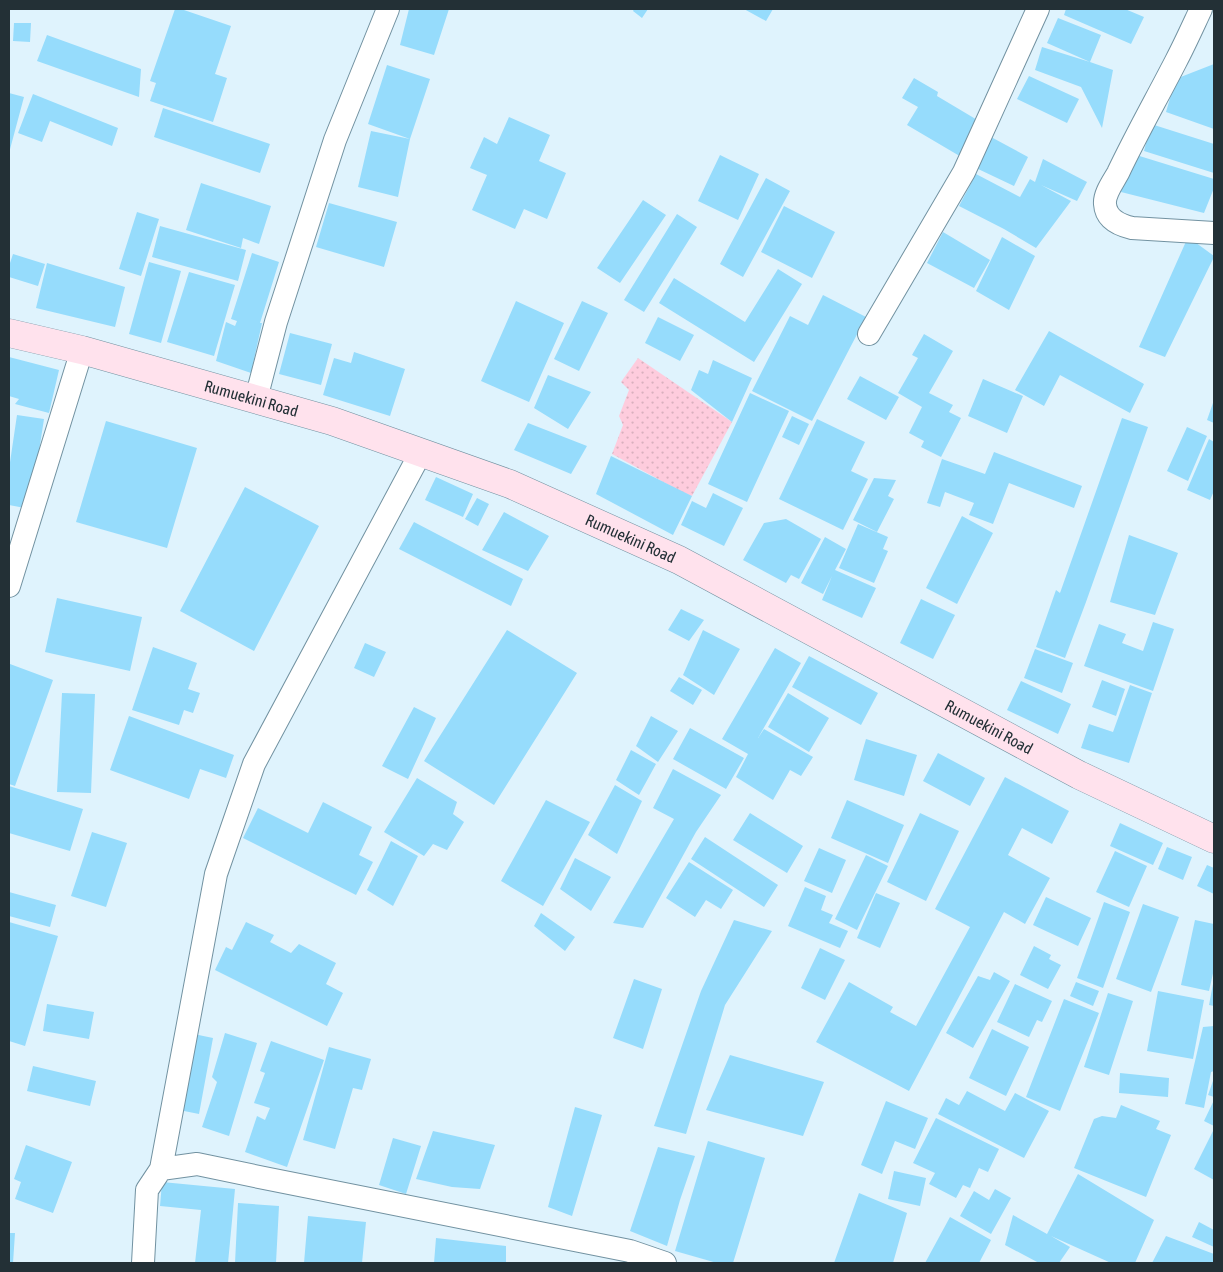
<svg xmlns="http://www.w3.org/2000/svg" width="1223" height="1272" viewBox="0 0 1223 1272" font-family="'Asap Condensed',sans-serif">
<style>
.grass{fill:url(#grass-dots)}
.building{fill:#96dcfc}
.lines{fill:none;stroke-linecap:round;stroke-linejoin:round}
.street-casing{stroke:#7292a1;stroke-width:24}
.secondary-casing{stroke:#7292a1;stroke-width:29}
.street{stroke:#fff;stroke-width:22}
.secondary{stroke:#ffe2ed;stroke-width:28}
.labels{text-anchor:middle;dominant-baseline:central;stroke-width:4;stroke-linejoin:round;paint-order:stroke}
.street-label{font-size:16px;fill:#233036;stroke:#fff}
</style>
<defs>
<pattern id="grass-dots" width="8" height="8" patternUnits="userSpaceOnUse" patternTransform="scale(1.25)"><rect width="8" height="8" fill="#feccdd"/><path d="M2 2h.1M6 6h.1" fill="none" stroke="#d9b0be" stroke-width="1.8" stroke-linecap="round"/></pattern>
</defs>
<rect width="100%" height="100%" fill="#dff3fd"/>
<path class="grass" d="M638 358 732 422 692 496 680 491 612 454 623 425 619 416 629 390 621 382Z"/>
<path class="building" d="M175 9H181L231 26 215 74 227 78 213 122 150 101 156 83 150 81Z
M409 9H449L434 55 400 45Z
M634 9H648L642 18 633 11Z
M744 9H773L766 21Z
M1066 9H1125L1144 17 1131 44 1064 15Z
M1058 18 1101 35 1090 62 1113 70 1102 128 1081 87 1035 70 1042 47 1090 62 1047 43Z
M14 23H31L30 42 13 41Z
M47 35 141 69 139 97 37 61Z
M1214 64V129L1166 112 1175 81 1173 80Z
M387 65 430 79 410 139 368 124Z
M1029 76 1079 99 1067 123 1017 99Z
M914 78 938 92 937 96 984 124 963 158 907 125 918 107 902 98Z
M9 93 24 97 9 153Z
M33 94 118 128 112 146 50 121 42 142 18 133Z
M163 108 270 144 260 173 154 137Z
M509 117 550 135 539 161 566 173 547 219 524 209 515 229 472 210 487 175 470 168 484 137 497 144Z
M1151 124 1214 144V173L1144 151Z
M371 131 410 139 398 197 358 187Z
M991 137 1028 157 1014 186 976 168Z
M1133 154 1214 179V188L1204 213 1121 192Z
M720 155 759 174 738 220 698 201Z
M1043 159 1087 182 1077 201 1041 185 1071 201 1036 248 1004 229 959 206 976 174 1020 197 1030 179 1035 182Z
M766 178 790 191 743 277 720 264Z
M201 183 271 206 259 244 243 238 241 248 186 230Z
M643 200 666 215 620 283 597 268Z
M329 203 397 222 384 267 316 247Z
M784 206 835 232 812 278 761 252Z
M137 212 159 219 141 276 119 269Z
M677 214 697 227 644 312 624 300Z
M160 226 246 250 238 281 152 257Z
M943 232 990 260 974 288 927 263Z
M1002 237 1035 256 1009 310 976 291Z
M1188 237 1214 256V257L1165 357 1139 347Z
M252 253 279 262 260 323H262L251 373 216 361 226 322 235 326 237 321 231 319Z
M13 254 45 264 38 286 9 277V266Z
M149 262 181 271 161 343 129 334Z
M47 263 125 287 115 327 36 308Z
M778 269 802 284 754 362 659 303 674 278 745 322Z
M189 272 235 285 214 356 167 342Z
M823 295 866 317 812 421 752 391 790 316 808 325Z
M516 301 564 323 529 402 481 381Z
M582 301 608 313 579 371 554 359Z
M658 317 694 335 680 361 645 343Z
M1049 331 1144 384 1130 413 1060 375 1044 406 1015 390Z
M290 333 332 344 321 385 279 374Z
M924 334 953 351 929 393 953 405 949 412 961 418 941 457 921 447 924 441 909 433 922 407 898 393 918 358 912 355Z
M354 352 405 369 390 416 323 395 334 358 351 363Z
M9 357 59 370 49 413 15 404 19 399 9 396Z
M713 360 752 378 732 422 691 390 699 370 708 374Z
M548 375 591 392 568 429 534 408Z
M860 376 899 397 886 420 847 399Z
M983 379 1023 396 1007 433 968 416Z
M750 393 789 411 747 502 708 484Z
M1214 400V423L1207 420Z
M17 415 44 419 30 509 9 505V469Z
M792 416 809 424 799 445 782 437Z
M1122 418 1148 427 1086 602 1065 658 1036 647 1056 590 1060 593Z
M817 419 865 442 851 471 868 479 843 530 779 499Z
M106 421 197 448 167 548 76 522Z
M528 423 587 446 571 474 514 450Z
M1187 427 1207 436 1188 481 1167 471Z
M1209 439 1214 442V491L1210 500 1187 490Z
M994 452 1082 486 1074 508 1009 483 993 524 969 515 974 503 945 492 940 507 927 503 942 459 985 474Z
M611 456 692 496 673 535 596 494Z
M436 477 473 494 463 517 425 500Z
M874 478 896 480 888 496 894 499 877 532 853 520Z
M245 487 319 526 254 651 180 611Z
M713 493 743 508 724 546 681 525 692 501 706 508Z
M477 498 489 504 478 526 465 519Z
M504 512 549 536 528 571 482 550Z
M962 516 993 533 957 604 926 588Z
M786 519 821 539 799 579 791 575 786 583 743 560 764 523Z
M414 522 523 579 511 606 399 549Z
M858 524 888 537 883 549 888 551 874 583 839 568Z
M1129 535 1178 553 1155 615 1110 602Z
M825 537 846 549 835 570 876 588 862 618 822 600 832 576 823 594 801 583Z
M57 598 142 617 130 671 45 652Z
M921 599 955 615 933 659 900 643Z
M681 609 704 620 689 641 668 630Z
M1153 622 1174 629 1153 691 1084 666 1099 624 1126 634 1122 643 1143 651Z
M507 630 577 673 494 805 424 761Z
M703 630 740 649 714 695 683 675Z
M365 643 386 652 374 677 354 668Z
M153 647 197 663 188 689 200 693 193 713 184 710 179 725 132 710Z
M775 648 801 663 758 738 764 729 813 757 801 776 790 770 773 800 736 777 748 754 722 739Z
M1035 649 1073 663 1062 693 1024 678Z
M809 656 878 693 861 725 792 687Z
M10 664 53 680 15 786 9 784Z
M679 677 702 690 693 705 670 691Z
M1102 680 1125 689 1116 716 1092 707Z
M1021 681 1071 704 1058 734 1007 710Z
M1130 685 1152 693 1129 763 1081 748 1089 724 1113 732Z
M62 693 95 694 91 793 57 792Z
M788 693 829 718 809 752 768 727Z
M414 707 436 718 408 779 382 766Z
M129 716 234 755 226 778 200 769 189 799 110 770Z
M651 716 678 731 658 762 636 746Z
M690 728 744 758 726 789 673 759Z
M866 739 917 755 904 796 854 780Z
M631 750 656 764 639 795 616 780Z
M938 753 985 778 970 806 923 781Z
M673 769 721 795 696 832 643 928 613 923 674 819 653 808Z
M1005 777 1069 811 1052 844 1022 828 1008 855 1050 878 1025 924 1004 912 909 1091 816 1042 849 982 893 1007 890 1012 916 1026 970 927 935 909Z
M417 778 457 802 453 814 464 822 447 850 433 844 424 856 384 832Z
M615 785 642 801 617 854 588 835Z
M9 786 83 809 70 851 9 833Z
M546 800 590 822 543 906 501 881Z
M847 800 904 825 888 863 831 838Z
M323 802 372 827 359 855 373 862 356 895 243 838 258 808 308 833Z
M750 813 803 846 787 873 733 840Z
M920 813 959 831 926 901 887 882Z
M1120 823 1163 843 1153 865 1110 846Z
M92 832 127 843 106 907 71 896Z
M705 837 778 885 764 907 691 859Z
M391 841 418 856 393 906 367 890Z
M1167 847 1192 857 1183 880 1158 869Z
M819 848 846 860 832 893 804 881Z
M1115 851 1147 866 1129 907 1096 892Z
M866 855 888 866 857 930 835 919Z
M575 858 611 877 591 911 560 889Z
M689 862 733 890 721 909 706 900 695 917 666 898Z
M1207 865 1214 868V894L1197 886Z
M805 887 826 896 821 910 833 915 829 923 848 931 840 948 788 926Z
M9 892 56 905 50 927 9 916Z
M876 893 900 903 880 948 857 938Z
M1046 897 1091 918 1078 946 1033 925Z
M1104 902 1130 912 1103 988 1077 978Z
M1143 904 1179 917 1151 992 1116 979Z
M541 913 575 937 565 951 534 926Z
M734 920 772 931 725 1005 686 1134 654 1126 701 991Z
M1195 920 1214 924V969L1209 991 1181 985Z
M9 922 58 936 25 1046 9 1041Z
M246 922 274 935 270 942 291 953 299 944 336 963 326 984 343 993 327 1026 215 970 226 947 232 950Z
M1034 946 1051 955 1049 959 1061 965 1048 989 1020 975Z
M820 948 845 960 825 1000 801 988Z
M994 972 1010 981 973 1048 946 1033 978 976 990 980Z
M634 979 662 989 643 1049 613 1038Z
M1076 982 1099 991 1093 1006 1070 996Z
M1015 984 1052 1001 1042 1022 1037 1020 1029 1037 997 1022Z
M1213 984H1214V1006L1209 1005Z
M1158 991 1204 1000 1193 1059 1147 1051Z
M1108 993 1133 1001 1109 1075 1084 1067Z
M1064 999 1099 1013 1060 1111 1026 1097Z
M47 1004 94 1012 89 1039 43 1031Z
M1214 1026V1071L1211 1072 1204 1108 1185 1104 1203 1027Z
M992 1029 1029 1047 1006 1096 969 1078Z
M189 1033 213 1038 199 1114 174 1109Z
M225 1033 257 1043 229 1136 202 1127 217 1082 212 1077Z
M271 1041 324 1060 287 1167 245 1152 257 1116 265 1120 270 1108 254 1103 265 1073 260 1071Z
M329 1047 371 1059 362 1090 353 1088 335 1149 303 1140Z
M730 1055 824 1082 803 1136 706 1110Z
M33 1066 96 1081 90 1106 27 1091Z
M1120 1073 1169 1078 1168 1097 1119 1093Z
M1214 1078V1097L1208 1095Z
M967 1091 1005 1111 1015 1093 1049 1111 1024 1158 938 1114 946 1098 959 1105Z
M1214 1100V1126L1204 1121Z
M886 1101 928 1118 915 1149 895 1141 882 1174 861 1165Z
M1121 1105 1160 1121 1156 1129 1171 1135 1146 1197 1074 1168 1094 1119 1102 1116 1116 1118Z
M575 1107 602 1115 572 1216 548 1207Z
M936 1118 999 1149 988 1172 979 1168 970 1188 963 1185 956 1198 929 1184 935 1173 913 1163Z
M1214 1129V1180L1194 1169Z
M433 1131 495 1145 480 1189 452 1187 416 1179Z
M393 1138 421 1146 406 1194 379 1185Z
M708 1141 765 1158 733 1263H717L675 1251Z
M26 1145 72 1162 53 1213 15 1199 21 1182 14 1179Z
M658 1147 695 1156 680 1200 667 1246 630 1231Z
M894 1171 926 1178 920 1206 888 1199Z
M1078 1174 1154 1220 1135 1263H1111L1051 1236 1070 1247 1059 1263H1039L1005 1245 1013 1215 1047 1234Z
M162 1182 235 1189 228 1263H195L201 1210 160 1206Z
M995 1189 1011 1198 991 1234 960 1216 974 1191 989 1200Z
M859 1193 907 1213 893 1263H834Z
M238 1203 279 1206 276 1263H235Z
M308 1216 366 1222 362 1263H304Z
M950 1217 991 1240 979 1263H925Z
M1199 1222 1214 1230V1247L1192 1237Z
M9 1233H15L13 1263H9Z
M1166 1236 1214 1254V1263H1152Z
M436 1238 506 1246V1263H434Z"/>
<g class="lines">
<g class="street-casing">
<path id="street" d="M1201 9C1193 26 1185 44 1176 61 1157 98 1136 135 1118 173 1113 182 1104 194 1105 204 1106 219 1119 225 1132 228L1214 233
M869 334 964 172 1038 9
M256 399 276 322 335 140 388 9
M9 586 82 350
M161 1169 197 1164 264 1178 630 1251 665 1263
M143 1263 147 1190 161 1169 216 874 254 764 421 452"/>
</g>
<g class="secondary-casing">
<g id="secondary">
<path id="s1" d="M9 333 82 350 332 421 510 484 679 560 1079 775 1214 839"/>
</g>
</g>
<use href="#street" class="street"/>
<use href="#secondary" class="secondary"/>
</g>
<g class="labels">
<g class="street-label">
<text stroke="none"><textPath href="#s1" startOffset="251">Rumuekini Road</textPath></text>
<text stroke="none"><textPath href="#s1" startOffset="656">Rumuekini Road</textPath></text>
<text stroke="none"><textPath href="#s1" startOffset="1061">Rumuekini Road</textPath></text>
</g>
</g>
<rect width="1223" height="1272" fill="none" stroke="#233036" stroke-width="20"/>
</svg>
